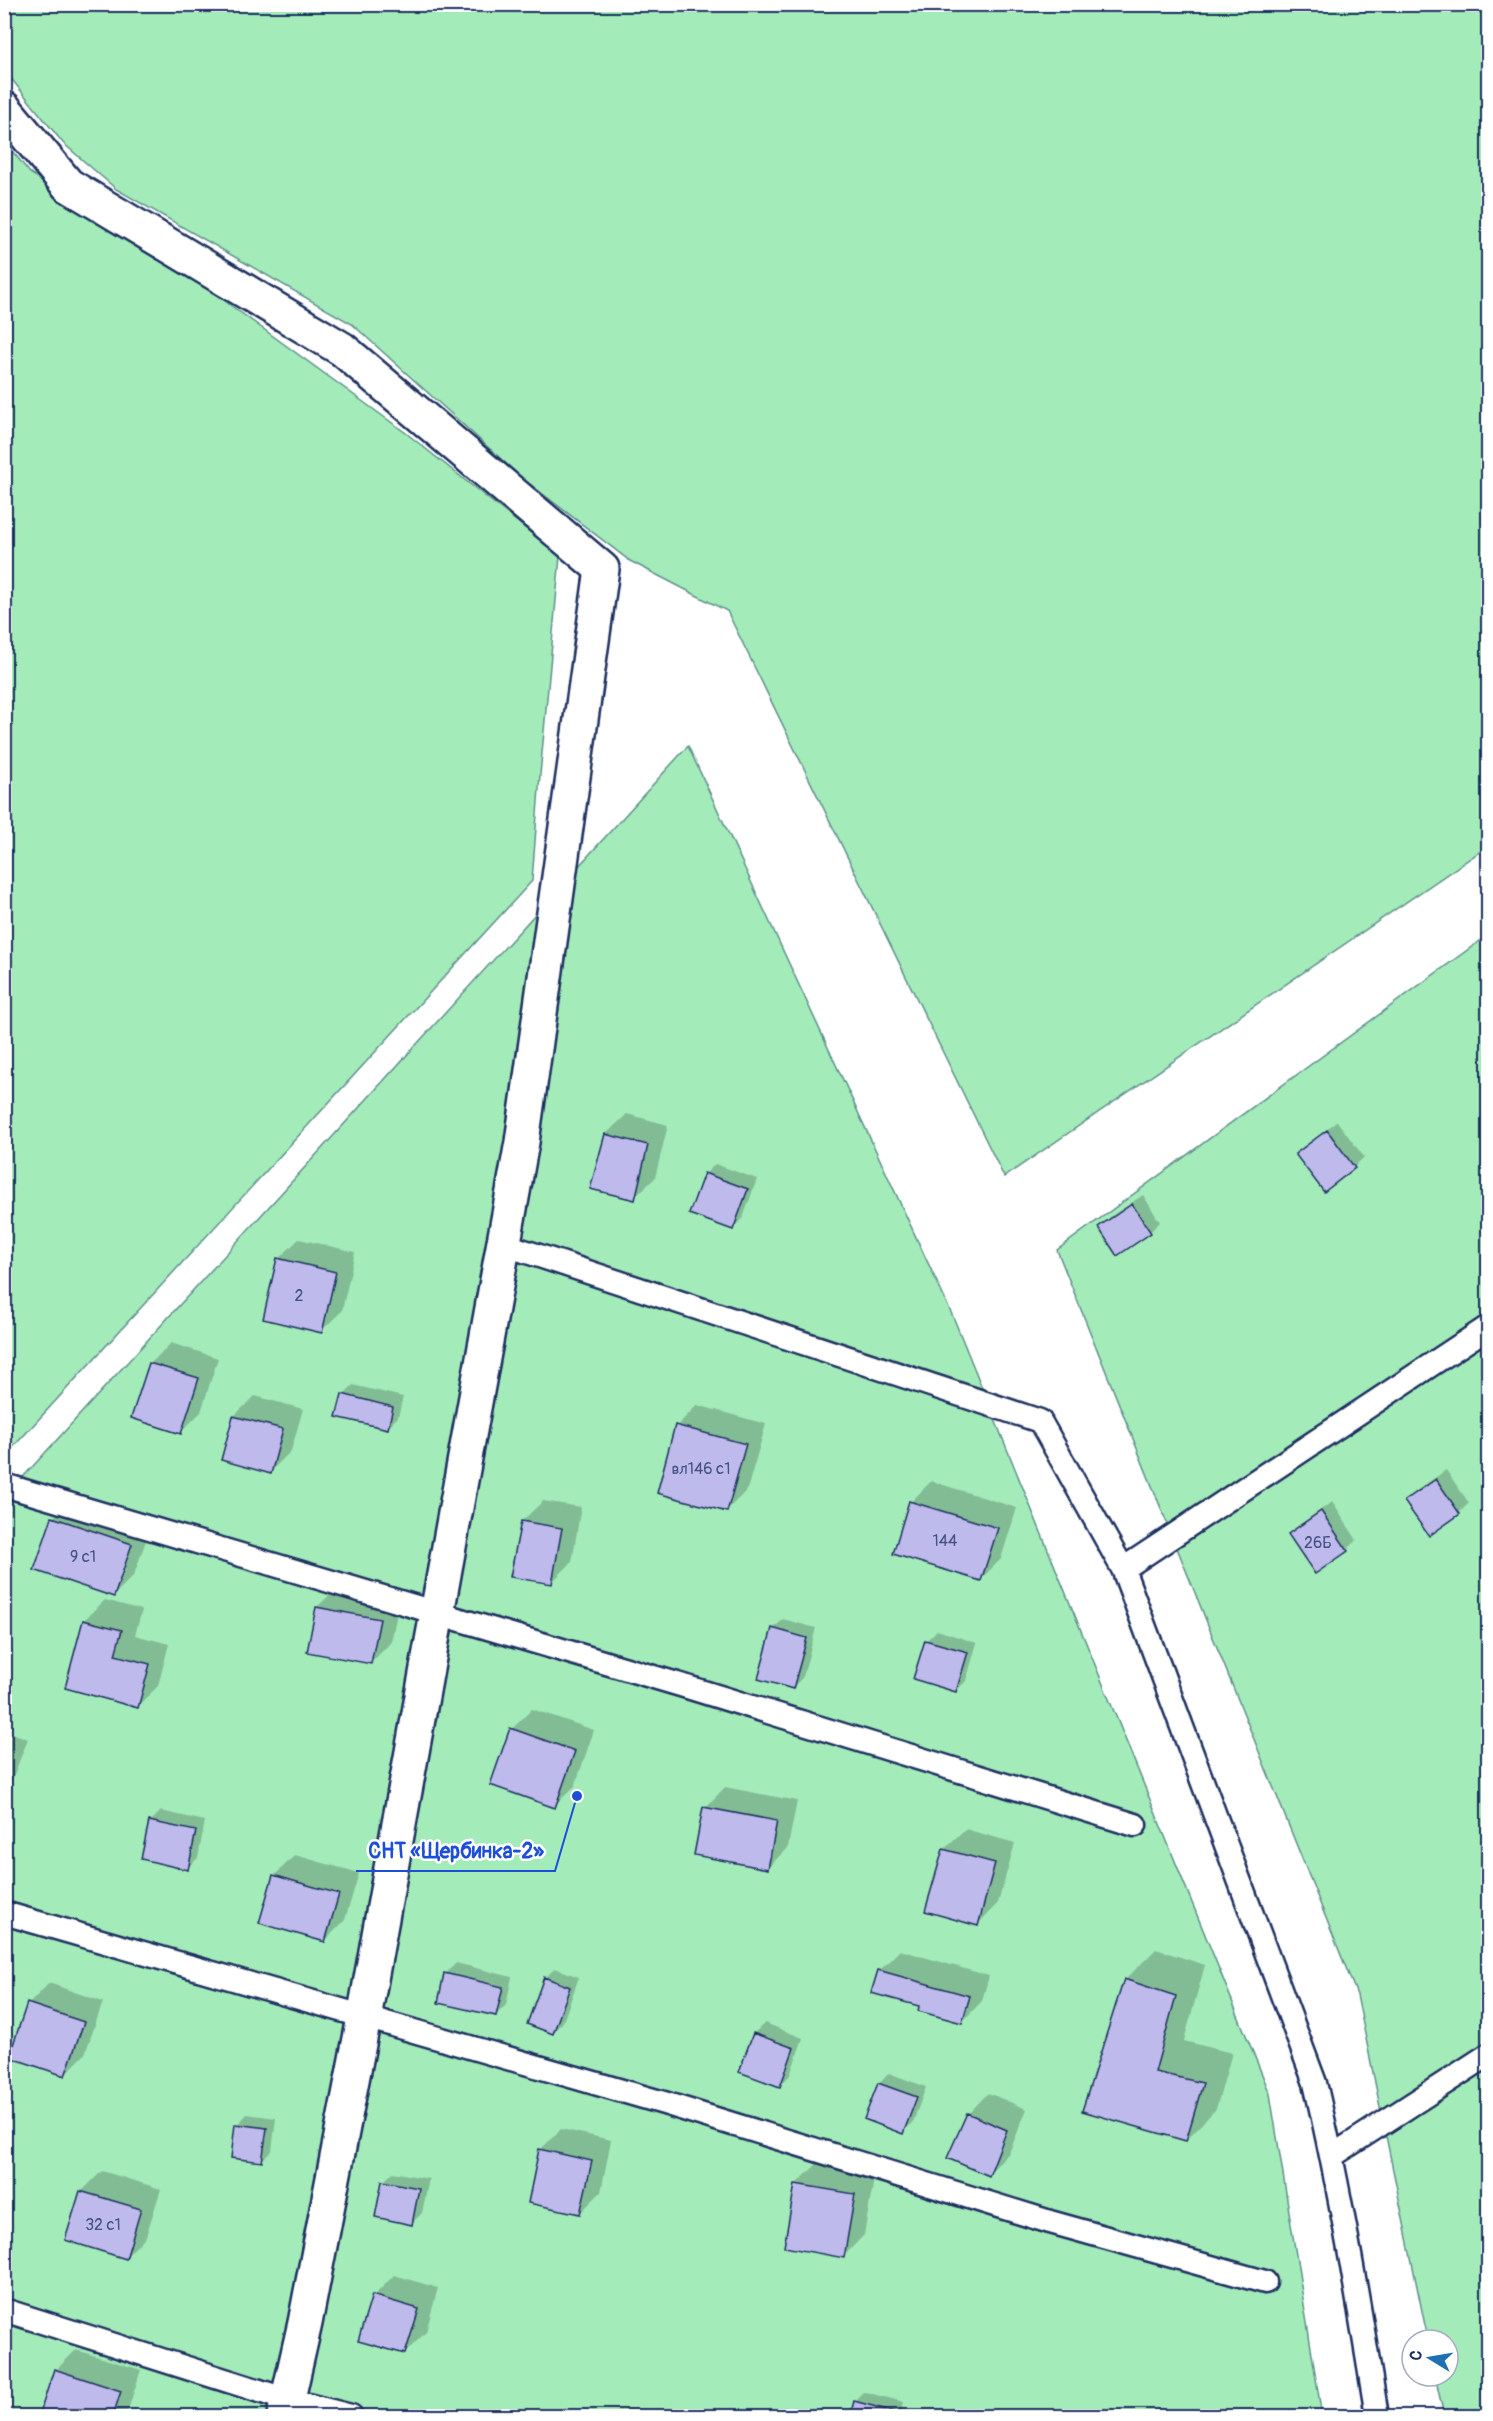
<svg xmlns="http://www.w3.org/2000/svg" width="1493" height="2421" viewBox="0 0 1493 2421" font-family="Pangolin,sans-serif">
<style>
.green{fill:#a3ecba;stroke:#5f8e8c;stroke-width:1.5}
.shadow{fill:#0003}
.building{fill:#bebaec;stroke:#1b2f5e;stroke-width:1.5}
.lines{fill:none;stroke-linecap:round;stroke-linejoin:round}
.service-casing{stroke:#1b2f5e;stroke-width:27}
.minor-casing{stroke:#1b2f5e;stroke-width:38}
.service{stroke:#fff;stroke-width:22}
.minor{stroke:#fff;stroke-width:33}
.labels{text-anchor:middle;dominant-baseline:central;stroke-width:5;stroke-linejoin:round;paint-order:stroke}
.number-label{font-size:16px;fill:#445282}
.leader{fill:none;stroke:#1d4ed8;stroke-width:2}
.callout-dot{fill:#1d4ed8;stroke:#fff;stroke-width:2}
.callout-label{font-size:21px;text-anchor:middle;font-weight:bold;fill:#1d4ed8;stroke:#fff;stroke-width:5;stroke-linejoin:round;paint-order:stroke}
</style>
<rect width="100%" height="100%" fill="#fff"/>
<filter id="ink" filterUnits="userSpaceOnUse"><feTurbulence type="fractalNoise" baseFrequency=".0167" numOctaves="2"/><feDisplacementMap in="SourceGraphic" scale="12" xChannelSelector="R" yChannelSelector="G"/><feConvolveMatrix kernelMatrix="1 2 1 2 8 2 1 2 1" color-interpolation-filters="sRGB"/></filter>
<g filter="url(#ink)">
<path class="green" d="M4 5H1488V846L1004 1177 727 611 630 561 522 478 352 324 116 189 63 143 5 71Z
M4 141 30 173 196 280 406 433 560 556 540 775 532 881 5 1456Z
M688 746 954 1319 1270 2094 1322 2416H5L4 1498Z
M1488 935V2416H1444L1435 2376H1448V2340H1428L1357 1995 1057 1250Z"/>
<path class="shadow" d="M627 1114 668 1125 655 1178 634 1198 606 1134Z
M1337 1121 1364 1157 1354 1167 1297 1155Z
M715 1164 757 1179 743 1218 733 1228 705 1174Z
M1143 1195 1160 1222 1150 1232 1100 1227 1110 1217Z
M299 1239 355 1252 342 1311 321 1331 278 1259Z
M171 1343 218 1358 201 1412 181 1432 150 1364Z
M353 1385 403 1397 398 1417 388 1427 343 1395Z
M255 1396 303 1409 291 1451 270 1472 234 1416Z
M697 1405 766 1424 747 1490 727 1510 677 1426Z
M1488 1405V1418L1483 1410Z
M1446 1470 1469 1503 1459 1513 1406 1501 1416 1491Z
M931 1481 1017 1508 1001 1559 980 1580 911 1502Z
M74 1497 152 1523 134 1575 113 1596 53 1518Z
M543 1501 581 1507 572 1562 552 1582 522 1521Z
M1332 1502 1357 1540 1347 1550 1290 1534 1300 1524Z
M338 1587 400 1599 391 1642 371 1663 317 1607Z
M105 1600 142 1610 135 1635 169 1644 158 1686 138 1706 67 1687 84 1620Z
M783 1619 816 1628 803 1677 793 1687 773 1629Z
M937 1630 977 1643 966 1681 956 1691 914 1678 927 1640Z
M532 1709 594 1730 575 1786 554 1806 512 1729Z
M4 1730 28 1739 4 1800Z
M725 1787 797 1801 788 1847 768 1868 705 1808Z
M161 1811 205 1821 198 1858 187 1868 143 1858 151 1821Z
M965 1829 1015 1843 998 1903 978 1924 944 1849Z
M295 1855 359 1873 345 1920 325 1941 274 1876Z
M1156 1949 1205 1965 1184 2041 1232 2053 1216 2109 1186 2140 1084 2110 1126 1979Z
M900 1950 989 1976 982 2001 962 2022 921 2005 879 1971Z
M456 1963 512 1977 506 2005 496 2015 440 2001 446 1973Z
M555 1968 579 1977 563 2022 553 2032 545 1978Z
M49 1983 103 2002 85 2054 65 2075 29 2004Z
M765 2023 803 2038 790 2075 780 2086 741 2071 754 2033Z
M889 2073 926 2087 913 2122 903 2132 879 2084Z
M988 2093 1027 2109 1009 2153 988 2174 968 2114Z
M247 2114 276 2118 272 2151 261 2161 237 2125Z
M561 2129 611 2140 601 2192 580 2213 540 2150Z
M817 2164 875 2174 864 2235 844 2256 796 2184Z
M102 2171 161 2189 146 2236 126 2257 67 2239 82 2191Z
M393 2172 429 2179 422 2213 412 2223 383 2182Z
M394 2275 438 2288 426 2332 405 2353 374 2296Z
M76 2350 141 2370 126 2416H41L56 2370Z
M865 2392 904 2402 900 2416H851L855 2402Z"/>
<path class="building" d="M1327 1130 1355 1168 1324 1192 1295 1154Z
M605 1134 648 1145 635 1200 590 1189Z
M704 1173 748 1189 733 1230 689 1214Z
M1132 1204 1151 1233 1117 1256 1098 1227Z
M277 1258 336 1272 322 1333 263 1319Z
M149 1363 199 1378 181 1434 131 1418Z
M342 1394 393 1407 388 1429 336 1417Z
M233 1416 283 1429 271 1474 221 1460Z
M675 1425 746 1444 727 1512 657 1493Z
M1436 1479 1460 1514 1429 1536 1404 1501Z
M909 1501 998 1528 981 1581 893 1554Z
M1321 1511 1348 1551 1315 1574 1288 1534Z
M52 1517 132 1544 114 1597 34 1570Z
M521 1521 562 1528 552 1584 510 1577Z
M316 1607 380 1619 371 1664 307 1652Z
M83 1620 122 1630 115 1655 150 1664 138 1708 65 1688Z
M772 1628 807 1638 793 1689 758 1679Z
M925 1640 968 1652 956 1692 913 1679Z
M510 1728 575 1751 555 1808 490 1785Z
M703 1807 777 1821 768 1869 694 1855Z
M149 1821 196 1831 188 1870 141 1859Z
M943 1849 995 1863 978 1926 925 1911Z
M273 1875 339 1894 325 1942 259 1923Z
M878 1970 970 1996 962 2023 918 2011 919 2006 871 1993Z
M444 1973 503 1987 496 2016 438 2003Z
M544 1977 570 1987 553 2034 527 2024Z
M1124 1979 1176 1996 1155 2072 1203 2083 1186 2141 1082 2111Z
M27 2003 84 2022 65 2076 9 2057Z
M753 2033 794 2048 780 2087 739 2072Z
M878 2083 917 2097 903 2134 864 2119Z
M967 2113 1007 2130 989 2176 947 2158Z
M235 2124 267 2128 262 2162 231 2158Z
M539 2149 592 2161 580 2214 528 2203Z
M382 2181 419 2188 412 2225 375 2217Z
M795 2184 855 2194 844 2258 784 2247Z
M80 2191 141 2209 126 2259 65 2240Z
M372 2295 419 2309 405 2354 358 2341Z
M54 2369 121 2391 113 2416H39Z
M854 2401 895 2412 893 2416H850Z"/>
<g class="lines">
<g class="service-casing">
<path id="service" d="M503 1244 1040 1421 1123 1569 1315 2083C1341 2194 1359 2305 1377 2416
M11 1487 684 1686 1135 1825
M1123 1569 1488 1327
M4 1913 664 2103 1050 2222 1265 2282
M1332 2156 1488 2055
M4 2310 288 2400 351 2416"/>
</g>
<g class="minor-casing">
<path id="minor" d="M4 108 68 185 342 349 602 569 522 1142 364 2018 305 2323 284 2416"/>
</g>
<use href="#service" class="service"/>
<use href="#minor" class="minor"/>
</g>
</g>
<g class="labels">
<g class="number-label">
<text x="299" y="1296">2</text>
<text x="701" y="1469">вл146 с1</text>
<text x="945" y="1541">144</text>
<text x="1318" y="1543">26Б</text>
<text x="83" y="1557">9 с1</text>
<text x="103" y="2225">32 с1</text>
</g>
</g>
<path class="leader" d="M577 1796L555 1871H356"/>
<circle class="callout-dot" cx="577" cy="1796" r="6"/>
<g class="callout-label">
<text x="456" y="1858">СНТ «Щербинка-2»</text>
</g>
<rect width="1493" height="2421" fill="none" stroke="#fff" stroke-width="24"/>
<rect x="12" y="12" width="1469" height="2397" fill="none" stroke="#1b2f5e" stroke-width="2" filter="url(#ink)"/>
<g transform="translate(1430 2358) rotate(281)"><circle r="28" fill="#ffffff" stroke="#a4acbf" stroke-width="1.5"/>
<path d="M0-4.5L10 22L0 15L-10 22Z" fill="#1f6fb2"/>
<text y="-9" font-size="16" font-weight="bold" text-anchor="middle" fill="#1b2f5e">С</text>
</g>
</svg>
